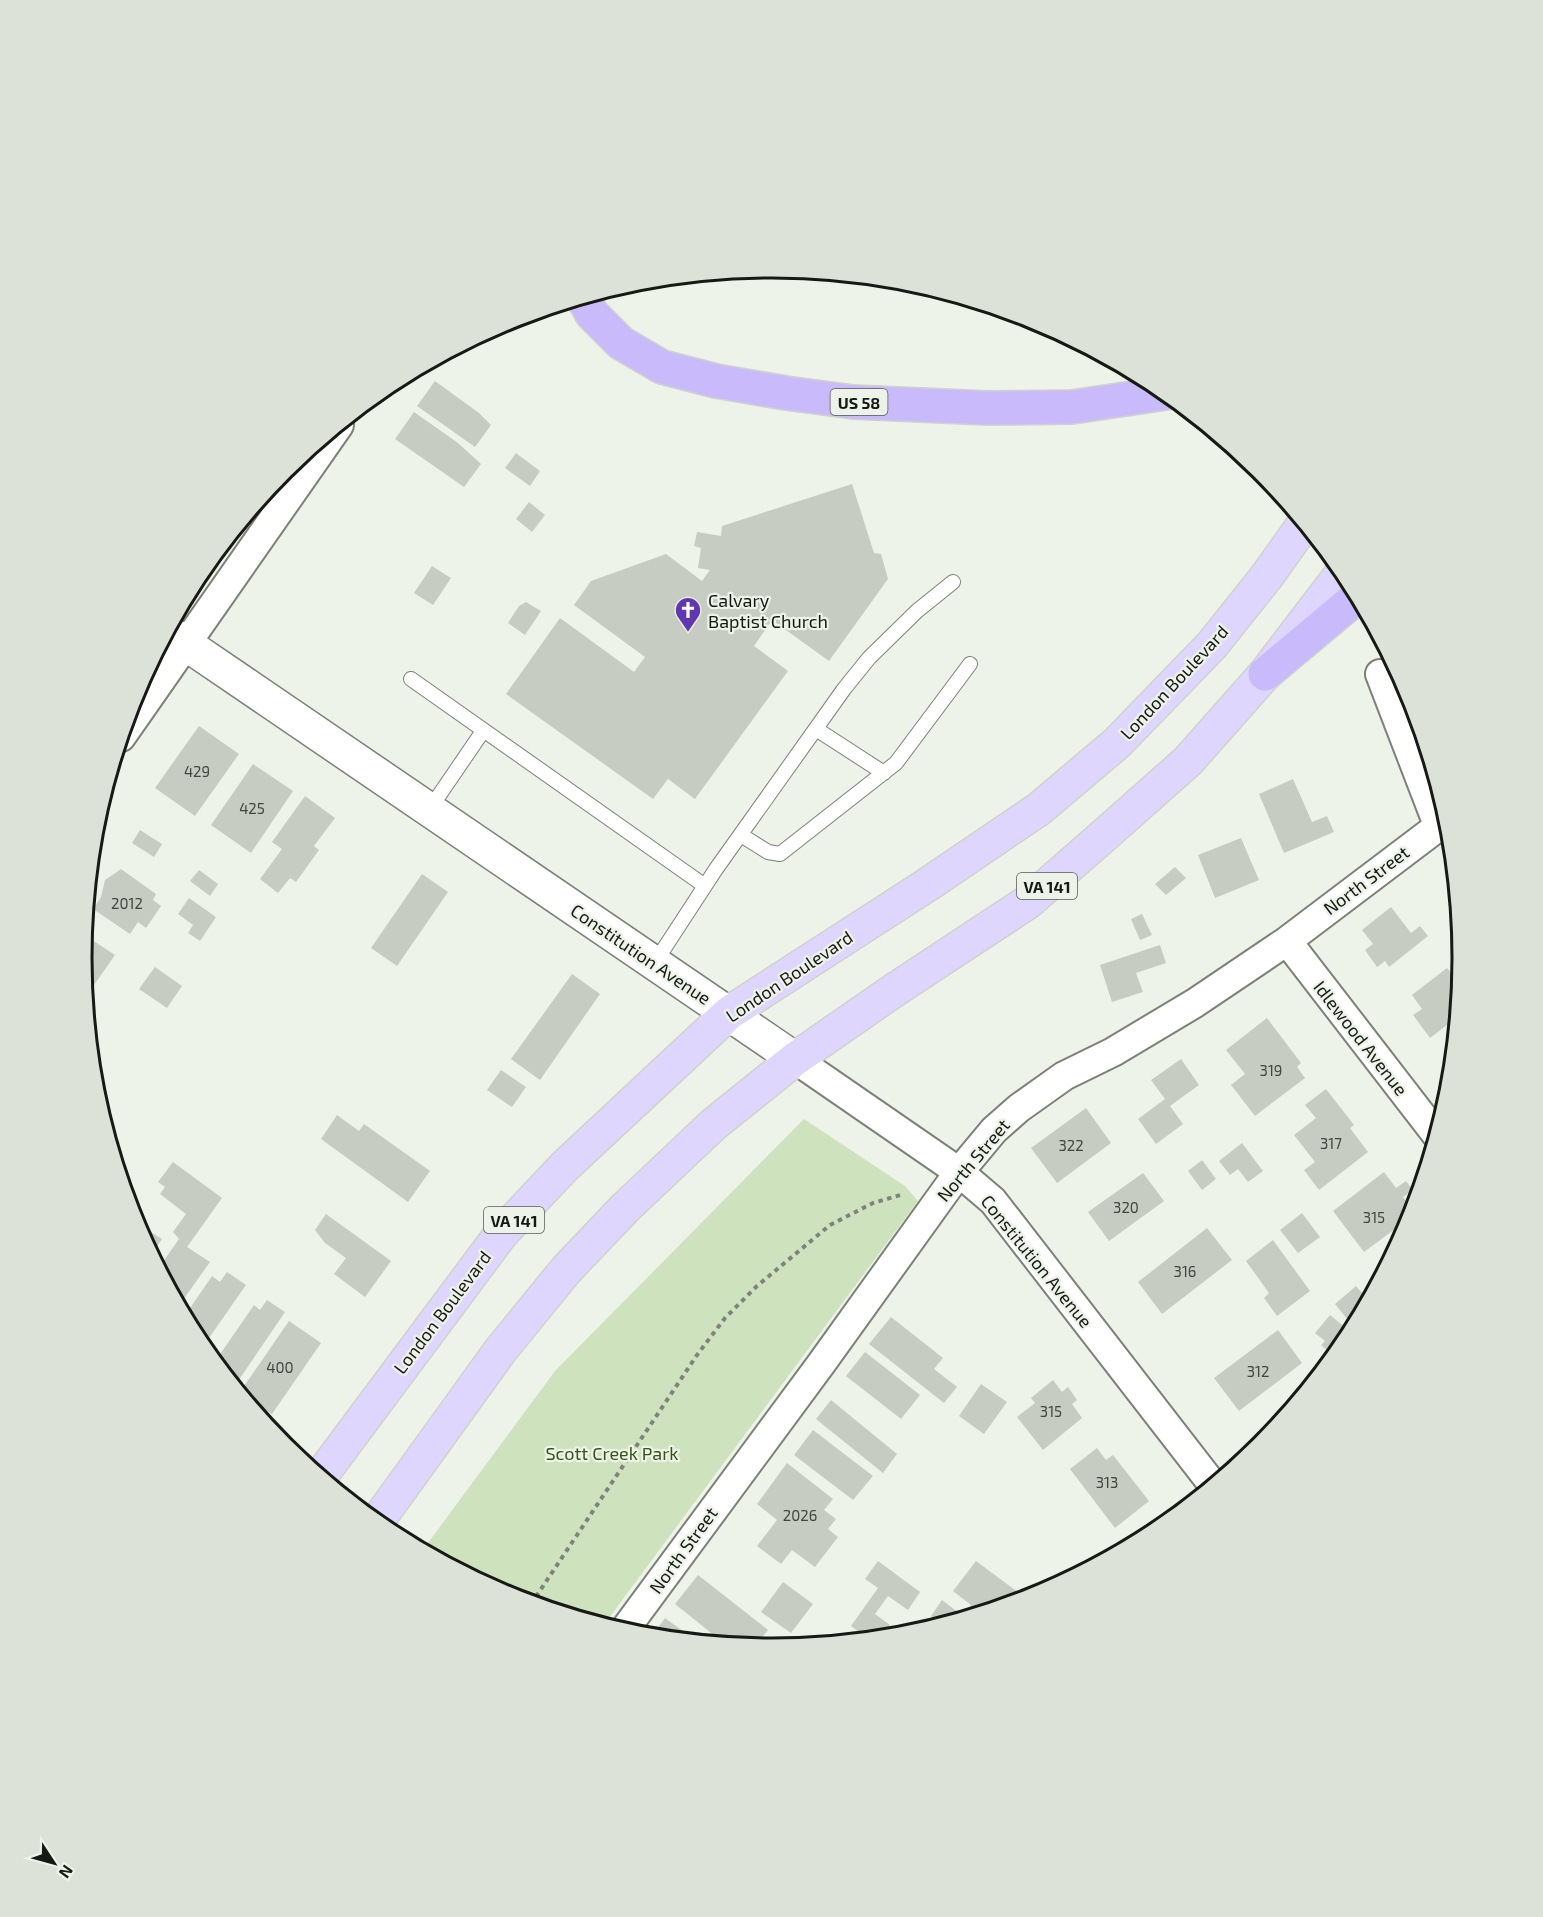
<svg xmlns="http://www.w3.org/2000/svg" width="1543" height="1917" viewBox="0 0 1543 1917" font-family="'Exo 2',sans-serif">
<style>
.green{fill:#cee2be}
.building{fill:#c6ccc2}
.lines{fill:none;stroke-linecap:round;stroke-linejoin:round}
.service-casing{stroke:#7c8178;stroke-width:16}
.minor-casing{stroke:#7c8178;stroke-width:32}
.tertiary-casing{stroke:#7c8178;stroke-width:36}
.primary-casing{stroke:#d1d1d0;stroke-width:36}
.motorway-casing{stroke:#d1d1d0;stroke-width:36}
.path{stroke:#7f837c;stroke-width:4;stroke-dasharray:4.5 4.5;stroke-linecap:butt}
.service{stroke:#fff;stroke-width:14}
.minor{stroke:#fff;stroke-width:28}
.tertiary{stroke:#fff;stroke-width:33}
.primary{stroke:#dfd6fd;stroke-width:33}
.motorway{stroke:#c9bbfb;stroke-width:33}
.labels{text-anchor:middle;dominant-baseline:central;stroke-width:4.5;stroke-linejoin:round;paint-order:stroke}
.number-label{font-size:15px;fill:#434640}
.shield{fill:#edf3e9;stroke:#575a55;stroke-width:1.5}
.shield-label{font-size:16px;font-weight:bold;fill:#171915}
.poi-label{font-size:18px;fill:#171915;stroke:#edf3e9;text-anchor:start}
.street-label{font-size:18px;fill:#171915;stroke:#edf3e9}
.park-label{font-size:18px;fill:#365513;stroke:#edf3e9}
.rim{fill:none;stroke:#171915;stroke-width:3}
</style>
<rect width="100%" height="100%" fill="#edf3e9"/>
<path class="green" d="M804 1119 905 1186 918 1201 603 1626 507 1596 422 1551 555 1371Z"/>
<path class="building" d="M435 381 479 413 491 425 475 447 417 406Z
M414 412 458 443 481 464 464 487 395 439Z
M516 453 540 471 530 486 505 468Z
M852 484 874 553 881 554 888 579 829 661 772 620 754 646 788 671 695 799 668 779 653 799 506 694 560 618 634 672 645 657 574 605 591 581 666 554 702 581 710 570 698 568 701 548 694 546 697 532 721 536 722 526Z
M529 502 545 515 532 532 516 519Z
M432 566 451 578 433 605 414 593Z
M526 602 541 611 525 635 508 623 519 606Z
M1385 648 1402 680 1396 682 1381 650Z
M199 726 239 754 195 816 155 788Z
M253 764 293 791 251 853 211 825Z
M1293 779 1312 822 1327 816 1334 832 1284 853 1259 794Z
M305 796 335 818 314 846 319 850 296 882 290 878 278 893 260 879 282 849 272 842Z
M140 830 162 844 154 857 132 843Z
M1241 838 1259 880 1215 898 1198 855Z
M1175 867 1186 878 1166 895 1155 884Z
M121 869 156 894 153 900 161 906 146 928 138 922 130 934 93 909 101 897 105 880Z
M199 870 218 884 210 896 190 881Z
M422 874 448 892 397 966 371 948Z
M189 898 216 917 200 941 188 933 193 925 178 914Z
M1391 907 1411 933 1420 926 1428 936 1389 967 1385 961 1377 967 1365 950 1373 944 1362 930Z
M1142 914 1152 935 1140 940 1131 919Z
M83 934 115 955 85 998 81 959Z
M1160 945 1166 963 1136 973 1143 992 1112 1002 1100 965Z
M155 967 182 986 167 1008 139 989Z
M1447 968 1460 984 1456 1018 1430 1038 1413 1015 1422 1009 1412 995Z
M572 974 600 994 540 1080 511 1059Z
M1267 1018 1301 1063 1297 1067 1305 1078 1255 1116 1231 1085 1245 1074 1226 1050Z
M1181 1059 1199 1085 1170 1106 1183 1124 1156 1144 1138 1119 1165 1099 1151 1080Z
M501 1070 526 1087 512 1107 487 1090Z
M1326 1089 1354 1125 1350 1128 1368 1152 1319 1190 1304 1170 1315 1162 1294 1135 1316 1118 1305 1105Z
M1086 1108 1111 1143 1057 1183 1031 1148Z
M337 1115 359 1131 364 1124 430 1171 408 1202 321 1139Z
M1242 1143 1263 1171 1248 1182 1238 1169 1230 1175 1219 1161Z
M1202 1160 1216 1179 1202 1190 1188 1171Z
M173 1162 222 1198 187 1247 210 1262 178 1307 158 1269 179 1239 173 1232 186 1214 160 1194 165 1187 158 1182Z
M1384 1172 1396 1188 1406 1181 1413 1190 1403 1197 1413 1210 1404 1232 1399 1226 1364 1252 1333 1211Z
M1143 1173 1164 1201 1109 1241 1088 1212Z
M1302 1213 1320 1237 1298 1253 1280 1230Z
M326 1214 391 1261 365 1297 334 1274 346 1258 325 1243 315 1230Z
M143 1227 162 1239 151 1255 139 1233Z
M1207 1228 1232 1260 1162 1314 1138 1282Z
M1273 1240 1310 1291 1277 1316 1264 1298 1269 1293 1246 1261Z
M227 1272 246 1285 202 1348 184 1317 212 1276 220 1282Z
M1356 1286 1368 1300 1347 1319 1335 1304Z
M267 1300 285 1312 234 1387 214 1363 254 1305 260 1310Z
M1330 1315 1351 1332 1334 1356 1321 1345 1325 1341 1315 1333Z
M891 1317 943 1358 934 1369 957 1387 944 1403 869 1344Z
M289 1321 321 1343 272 1414 240 1392Z
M1278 1330 1302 1363 1239 1411 1214 1378Z
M865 1352 920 1395 901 1419 846 1376Z
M1053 1380 1062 1392 1068 1387 1077 1400 1072 1404 1082 1418 1043 1450 1017 1417 1035 1403 1031 1398Z
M981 1384 1007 1402 984 1434 959 1416Z
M831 1400 897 1454 883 1473 816 1419Z
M813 1430 873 1476 853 1500 794 1455Z
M1097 1448 1106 1460 1113 1455 1149 1501 1115 1528 1070 1469Z
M787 1463 833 1499 824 1510 836 1519 828 1529 838 1537 815 1567 792 1550 781 1564 757 1546 777 1520 757 1504Z
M878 1561 920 1592 908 1610 888 1596 875 1614 890 1625 880 1638 869 1639 851 1626 878 1588 865 1579Z
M976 1561 1027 1599 943 1625 931 1616 942 1600 963 1616 971 1605 953 1591Z
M698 1575 768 1630 754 1647 737 1646 724 1635 720 1640 675 1604Z
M783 1582 813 1604 791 1633 761 1612Z
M665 1618 698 1642 651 1637Z"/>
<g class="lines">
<g class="service-casing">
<path id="service" d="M411 679 705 886
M816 729 884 773
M429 810 483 731
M741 835 768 852 780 854 896 763 970 664
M654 964 716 869 844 689 869 658 917 611 953 582"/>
</g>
<g class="minor-casing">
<path id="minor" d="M1380 674 1438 825
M121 737 339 425
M1287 941 1436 1134
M795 1059 959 1172 993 1201 1213 1485
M623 1632 821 1364 959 1172 994 1130 1019 1108 1064 1076 1113 1052 1195 1003 1287 941 1447 820"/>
</g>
<g class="tertiary-casing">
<path id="tertiary" d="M167 631 795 1059"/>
</g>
<g class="primary-casing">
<path id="primary" d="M320 1477 501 1234 564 1167 729 1013 927 885 1039 809 1117 743 1212 645 1267 576 1304 524
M376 1523 500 1351 566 1270 625 1208 714 1124 795 1059 893 991 1028 902 1109 831 1188 761 1265 674 1343 572"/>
</g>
<g class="motorway-casing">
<path id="motorway" d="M583 298 592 314 621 343 662 367 716 381 786 393 853 402 988 408 1072 407 1166 393
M1265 674 1357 597"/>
</g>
<path class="path" d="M531 1604 697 1355 725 1318 757 1286 830 1225 873 1203 904 1194"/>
<use href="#service" class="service"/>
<use href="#minor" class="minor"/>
<use href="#tertiary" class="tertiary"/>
<use href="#primary" class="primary"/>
<use href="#motorway" class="motorway"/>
</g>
<defs>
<g id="church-pin" transform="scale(1.35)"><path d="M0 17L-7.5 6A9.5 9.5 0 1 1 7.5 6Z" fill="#6137af" stroke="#edf3e9"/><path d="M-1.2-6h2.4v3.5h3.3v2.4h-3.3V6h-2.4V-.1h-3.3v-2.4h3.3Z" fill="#fff"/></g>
</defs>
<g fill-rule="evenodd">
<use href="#church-pin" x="688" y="610"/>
</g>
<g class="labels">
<g class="number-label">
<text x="197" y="771">429</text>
<text x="252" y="808">425</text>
<text x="127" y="903">2012</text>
<text x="1271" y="1070">319</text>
<text x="1331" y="1143">317</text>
<text x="1071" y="1145">322</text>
<text x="1126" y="1207">320</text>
<text x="1374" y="1217">315</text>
<text x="1185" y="1271">316</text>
<text x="280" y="1367">400</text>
<text x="1258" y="1371">312</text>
<text x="1051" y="1411">315</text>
<text x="1107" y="1482">313</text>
<text x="800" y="1515">2026</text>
</g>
<g class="shield">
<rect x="830.5" y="389" width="57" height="26" rx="4.5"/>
<rect x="1017" y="873" width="60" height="26" rx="4.5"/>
<rect x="484" y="1207" width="60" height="26" rx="4.5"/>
</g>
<g class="shield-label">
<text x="859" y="402">US 58</text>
<text x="1047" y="886">VA 141</text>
<text x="514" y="1220">VA 141</text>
</g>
<g class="poi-label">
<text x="708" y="600">Calvary<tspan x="708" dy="21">Baptist Church</tspan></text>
</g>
<g class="street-label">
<text transform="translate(1174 682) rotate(-47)">London Boulevard</text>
<text transform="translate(1366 880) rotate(-37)">North Street</text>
<text transform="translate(641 954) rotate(34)">Constitution Avenue</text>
<text transform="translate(789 976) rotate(-34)">London Boulevard</text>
<text transform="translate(1361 1038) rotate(52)">Idlewood Avenue</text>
<text transform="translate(973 1160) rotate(-50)">North Street</text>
<text transform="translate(1037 1261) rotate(51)">Constitution Avenue</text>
<text transform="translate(442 1312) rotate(-53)">London Boulevard</text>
<text transform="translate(683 1550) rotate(-54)">North Street</text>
</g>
<g class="park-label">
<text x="612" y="1453">Scott Creek Park</text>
</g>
</g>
<path d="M0 0H1543V1917H0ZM92 958a680 680 0 1 1 1360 0a680 680 0 1 1-1360 0Z" fill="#dce2d8" fill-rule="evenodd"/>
<path class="rim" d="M92 958a680 680 0 1 1 1360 0a680 680 0 1 1-1360 0Z"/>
<g transform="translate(54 1863) rotate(126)" stroke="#edf3e9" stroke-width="4.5" paint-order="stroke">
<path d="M0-4.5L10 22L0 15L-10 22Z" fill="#171915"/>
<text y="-9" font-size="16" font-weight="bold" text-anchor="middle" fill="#171915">N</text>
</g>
</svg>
